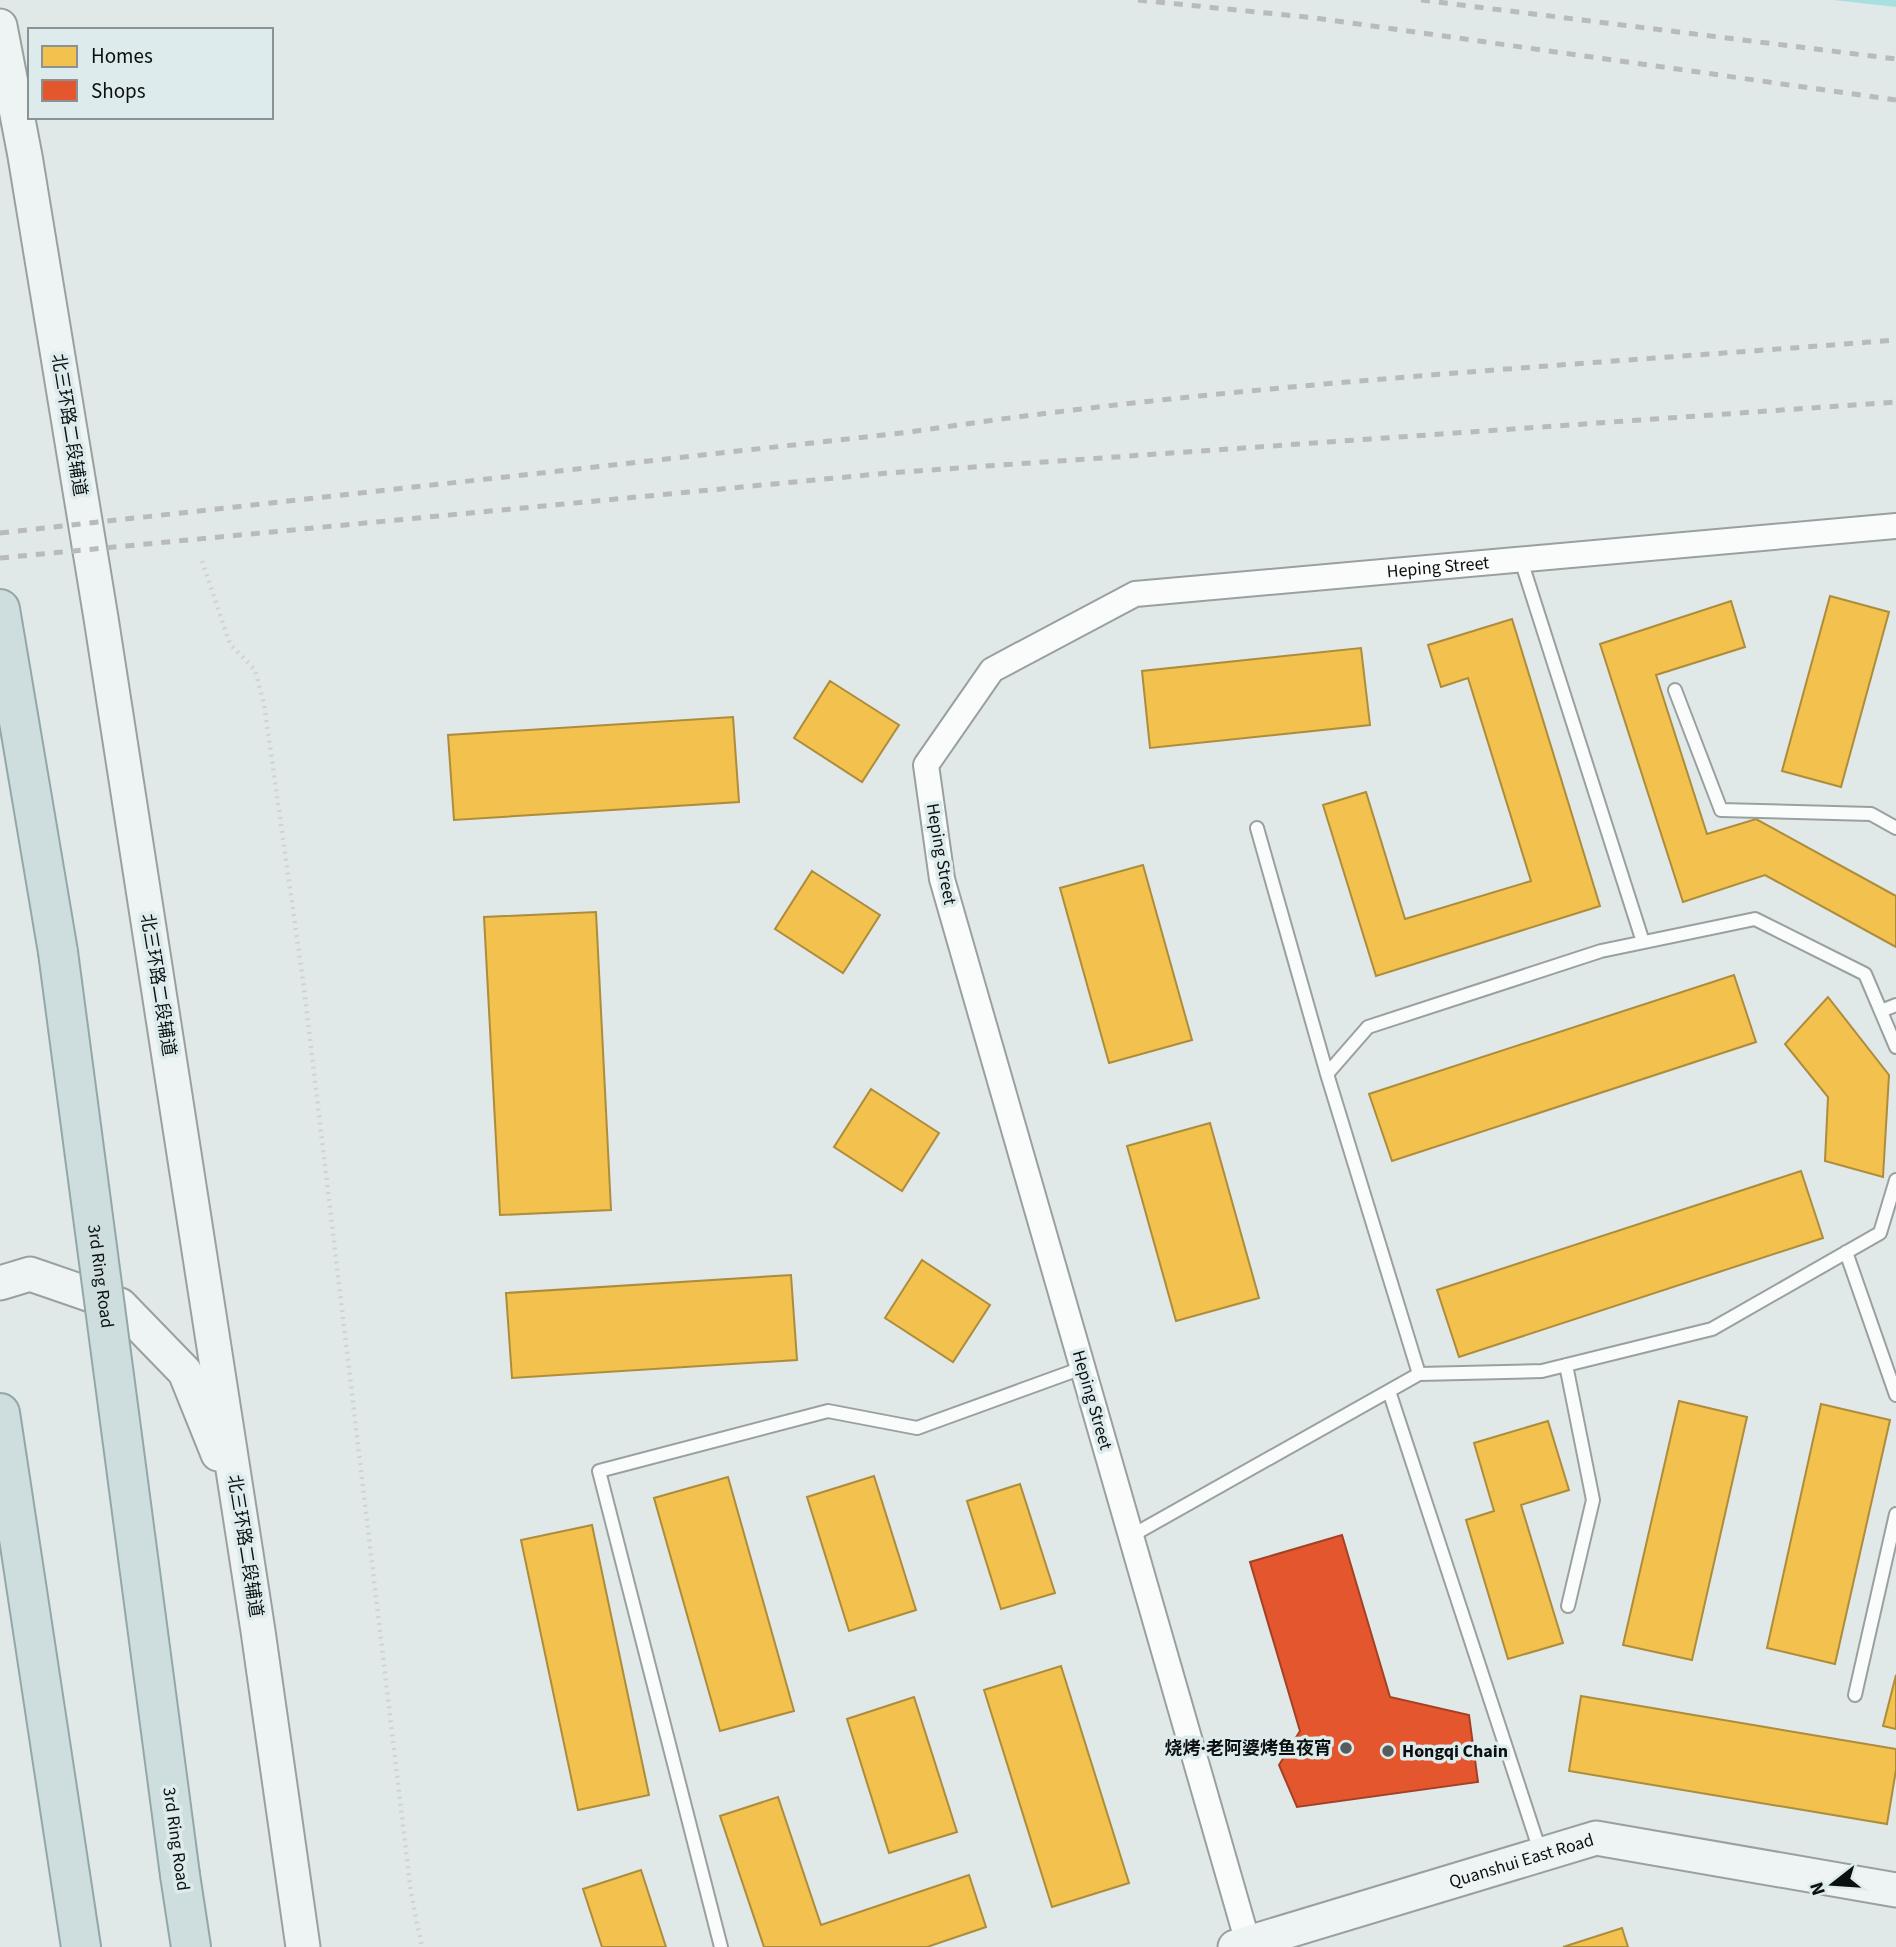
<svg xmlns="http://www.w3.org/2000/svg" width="1896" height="1947" viewBox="0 0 1896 1947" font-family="'Source Sans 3','Noto Sans SC',sans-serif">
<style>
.green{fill:#a8dfe1}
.homes{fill:#f2c14e;stroke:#ad8c3b;stroke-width:2}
.shops{fill:#e4572e;stroke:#a34125;stroke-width:2}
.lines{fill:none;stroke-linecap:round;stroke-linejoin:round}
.lane-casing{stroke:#9aa0a0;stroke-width:16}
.street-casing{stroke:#9aa0a0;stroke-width:28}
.secondary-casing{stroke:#9aa0a0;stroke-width:37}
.highway-casing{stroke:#94a7a8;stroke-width:42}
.path{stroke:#d0d3d3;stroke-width:4.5;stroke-dasharray:2 5;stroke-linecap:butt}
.lane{stroke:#fafcfc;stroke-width:12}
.street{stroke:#fafcfc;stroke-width:24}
.secondary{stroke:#eef3f3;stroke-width:33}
.highway{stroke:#cededf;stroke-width:38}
.rail{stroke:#b9bbbb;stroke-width:5;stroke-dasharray:9 9;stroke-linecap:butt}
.highway-bridge-casing{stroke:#94a7a8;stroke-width:42;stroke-linecap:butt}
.highway-bridge{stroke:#cededf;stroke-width:38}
.poi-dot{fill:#565b5b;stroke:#ddebec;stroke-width:2.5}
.labels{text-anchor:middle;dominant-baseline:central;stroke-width:7;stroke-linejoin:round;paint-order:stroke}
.street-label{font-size:18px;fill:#0b0f0f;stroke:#ddebec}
.poi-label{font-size:18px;font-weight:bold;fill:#0b0f0f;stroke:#ddebec;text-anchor:end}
</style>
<rect width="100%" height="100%" fill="#e0e8e8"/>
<path class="green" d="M1833 0H1896V7Z"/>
<path class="homes" d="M1830 596 1889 612 1841 787 1782 771Z
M1731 601 1745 647 1656 675 1707 834 1756 819 1896 896V947L1765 875 1683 902 1600 644Z
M1512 619 1600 906 1376 976 1323 805 1366 792 1405 919 1531 881 1468 678 1441 687 1428 645Z
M1361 648 1370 725 1150 748 1142 671Z
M830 681 899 725 862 782 794 738Z
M733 717 739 802 454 820 448 735Z
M1143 865 1192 1040 1109 1063 1060 888Z
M812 871 880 915 843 973 775 929Z
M596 912 611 1210 500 1215 484 917Z
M1734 975 1756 1042 1392 1161 1369 1094Z
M1828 997 1889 1075 1883 1177 1825 1161 1828 1097 1785 1044Z
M871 1089 939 1133 902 1191 834 1147Z
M1210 1123 1259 1298 1176 1321 1127 1146Z
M1801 1171 1823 1238 1459 1357 1437 1290Z
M922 1260 990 1305 953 1362 885 1318Z
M791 1275 797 1360 512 1378 506 1293Z
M1679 1401 1747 1417 1692 1660 1623 1645Z
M1821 1404 1890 1420 1835 1664 1767 1648Z
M1548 1421 1569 1490 1521 1505 1563 1643 1508 1659 1466 1520 1494 1511 1474 1443Z
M874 1476 916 1610 849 1631 807 1497Z
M728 1477 794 1711 720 1731 654 1498Z
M1020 1484 1055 1593 1001 1609 967 1501Z
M592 1525 649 1795 578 1810 521 1540Z
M1061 1666 1129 1883 1052 1907 984 1690Z
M1896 1675V1729L1883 1726Z
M1581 1696 1896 1749V1770L1887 1824 1569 1771Z
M914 1697 957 1832 889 1853 847 1719Z
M778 1797 821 1925 969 1875 986 1927 927 1947H764L720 1816Z
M641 1870 666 1947H602L583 1889Z
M1622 1928 1628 1947H1563Z"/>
<path class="shops" d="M1342 1535 1390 1697 1469 1715 1478 1782 1297 1807 1279 1765 1300 1731 1250 1562Z"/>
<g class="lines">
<g class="lane-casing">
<path id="lane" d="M1520 557 1643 942
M1675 690 1721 810 1871 814 1896 828
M1257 828 1327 1074 1419 1374
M1881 1011 1896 1005
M1327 1074 1368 1027 1601 951 1755 919 1865 974 1896 1047
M1846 1252 1896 1395
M1566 1365 1593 1500 1568 1606
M1389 1391 1541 1854
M1131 1536 1419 1374 1542 1371 1712 1329 1880 1233 1896 1180
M1855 1695 1896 1514
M721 1947 599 1471 828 1411 917 1428 1082 1368"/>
</g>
<g class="street-casing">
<g id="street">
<path id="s1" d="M1248 1943 942 879 926 765 992 670 1135 594 1896 526"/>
</g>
</g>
<g class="secondary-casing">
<g id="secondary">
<path d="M0 26 25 156 101 618 258 1631 303 1947"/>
<path d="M0 1283 30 1274 120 1305 185 1372 218 1454"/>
<path id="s2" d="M1235 1947 1596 1838 1896 1890"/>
</g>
</g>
<g class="highway-casing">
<path id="highway" d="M0 609 58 952
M0 1413 81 1947
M180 1875 191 1947"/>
</g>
<path class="path" d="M202 561 230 644 255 670 264 704 304 988 411 1893 422 1947"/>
<use href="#lane" class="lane"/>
<use href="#street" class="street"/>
<use href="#secondary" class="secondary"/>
<use href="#highway" class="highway"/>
<path class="rail" d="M1138 0 1316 18 1896 100
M1421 0 1896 59
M0 533 910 432C1236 383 1567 366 1896 340
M0 558 888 473 1896 402"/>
<g class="highway-bridge-casing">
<g id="highway-bridge">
<path id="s3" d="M58 952 180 1875"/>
</g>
</g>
<use href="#highway-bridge" class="highway-bridge"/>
</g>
<g class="poi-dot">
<circle cx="1346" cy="1748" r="7"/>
<circle cx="1388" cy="1751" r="7"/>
</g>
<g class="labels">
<g class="street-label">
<text transform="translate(69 425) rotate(81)">北三环路二段辅道</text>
<text stroke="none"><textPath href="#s1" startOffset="1804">Heping Street</textPath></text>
<text transform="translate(941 854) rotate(80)">Heping Street</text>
<text transform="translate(158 985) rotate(81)">北三环路二段辅道</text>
<text stroke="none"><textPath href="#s3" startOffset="327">3rd Ring Road</textPath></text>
<text transform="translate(1092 1400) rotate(74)">Heping Street</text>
<text transform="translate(245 1546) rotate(81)">北三环路二段辅道</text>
<text transform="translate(176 1839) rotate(82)">3rd Ring Road</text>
<text stroke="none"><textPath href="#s2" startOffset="299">Quanshui East Road</textPath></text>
</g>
<g class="poi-label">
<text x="1332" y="1748">烧烤·老阿婆烤鱼夜宵</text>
<text x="1402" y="1751" text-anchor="start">Hongqi Chain</text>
</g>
</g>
<rect x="28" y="28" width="245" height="91" fill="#ddebec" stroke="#899394" stroke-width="2"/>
<rect x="42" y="46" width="35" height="21" fill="#f2c14e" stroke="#899394" stroke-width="2"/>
<text x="91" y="63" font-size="21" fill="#0b0f0f">Homes</text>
<rect x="42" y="80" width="35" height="21" fill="#e4572e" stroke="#899394" stroke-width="2"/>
<text x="91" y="98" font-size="21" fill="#0b0f0f">Shops</text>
<g transform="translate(1833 1884) rotate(253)" stroke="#ddebec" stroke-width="5" paint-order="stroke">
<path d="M0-5L12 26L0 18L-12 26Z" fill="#0b0f0f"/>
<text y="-10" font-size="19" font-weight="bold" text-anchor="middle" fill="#0b0f0f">N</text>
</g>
</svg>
